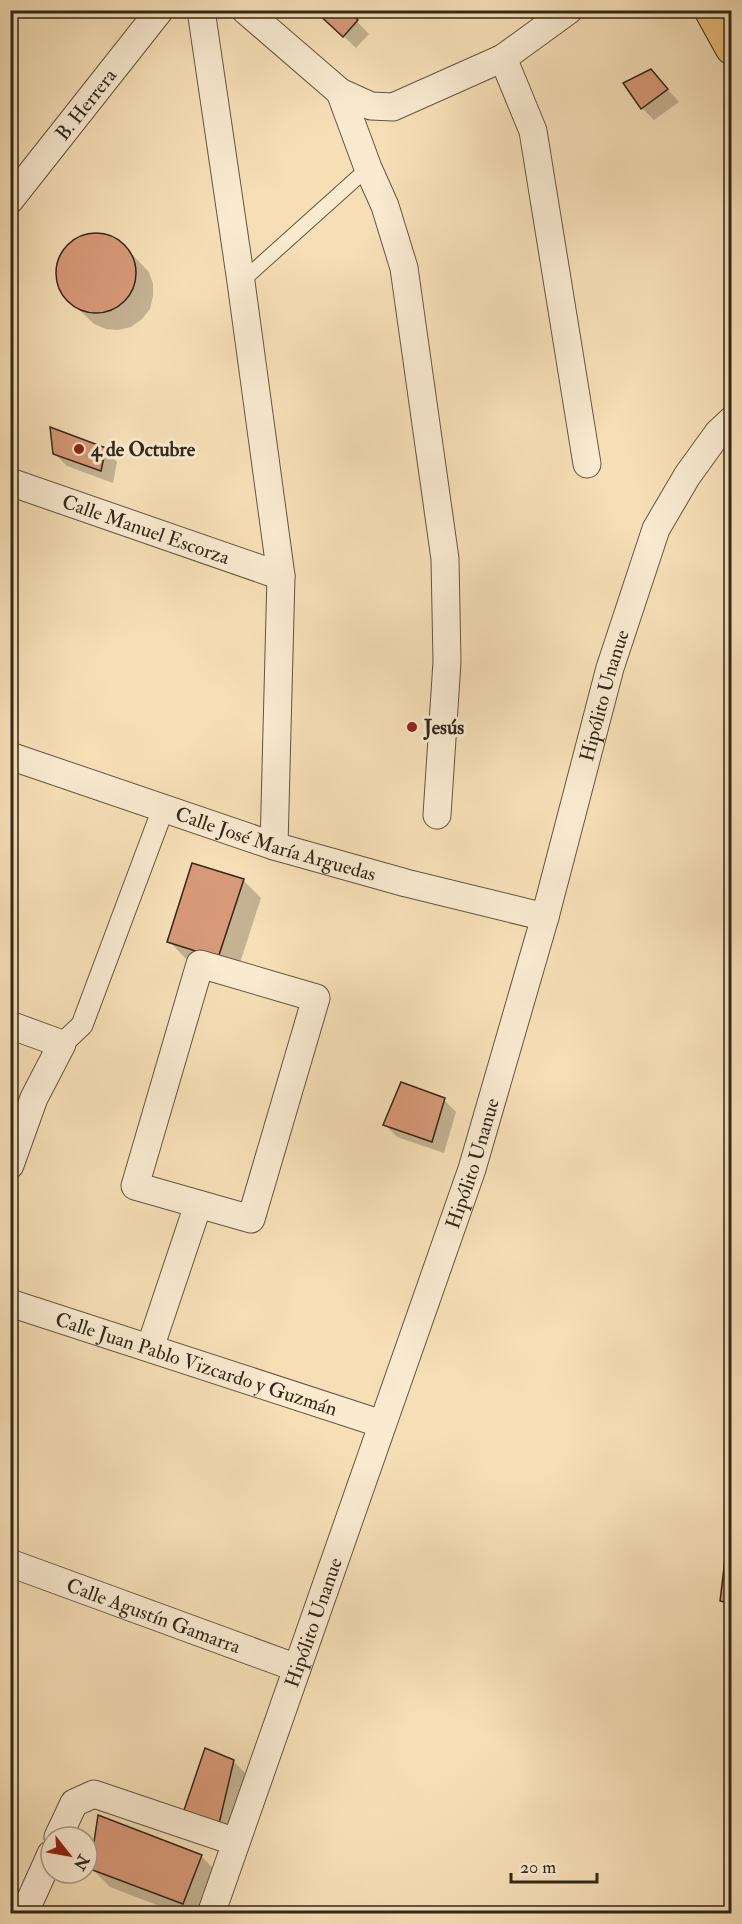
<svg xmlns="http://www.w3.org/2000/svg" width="742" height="1924" viewBox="0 0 742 1924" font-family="'IM FELL Double Pica',serif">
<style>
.shadow{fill:#0003}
.building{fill:#d89978;stroke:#332719;stroke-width:1.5}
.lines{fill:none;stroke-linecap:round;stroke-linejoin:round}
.service-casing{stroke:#645540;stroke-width:16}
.pedestrian-casing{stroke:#645540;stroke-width:23}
.minor-casing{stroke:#645540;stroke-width:29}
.primary-casing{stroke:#332719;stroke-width:35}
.service{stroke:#f9ead0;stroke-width:14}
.pedestrian{stroke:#f9ead0;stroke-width:21}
.minor{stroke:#f9ead0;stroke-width:27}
.primary{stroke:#ebc07c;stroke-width:33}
.poi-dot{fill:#8f2418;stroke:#f9ead0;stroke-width:2}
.labels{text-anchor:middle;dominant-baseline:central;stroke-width:6;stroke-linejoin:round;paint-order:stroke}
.street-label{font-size:20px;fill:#332719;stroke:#f9ead0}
.poi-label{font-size:20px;font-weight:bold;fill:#332719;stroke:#f9ead0;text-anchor:start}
</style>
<rect width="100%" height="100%" fill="#f6dfb7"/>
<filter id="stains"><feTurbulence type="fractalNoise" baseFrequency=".00333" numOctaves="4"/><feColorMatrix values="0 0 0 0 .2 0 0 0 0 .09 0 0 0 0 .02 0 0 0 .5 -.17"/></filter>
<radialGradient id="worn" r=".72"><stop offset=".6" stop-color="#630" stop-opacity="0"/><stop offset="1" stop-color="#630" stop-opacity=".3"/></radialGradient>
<path class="shadow" d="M316 10H346L369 34 356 48Z
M651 71 679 102 654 120 642 108Z
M100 235 112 238 122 244 149 272 153 284V296L150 309 142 319 131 327 118 330 106 329 94 324 65 296 60 284 58 271 61 258 67 248 76 240 88 236Z
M105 450 117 462 113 483 67 466 54 453Z
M243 880 261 898 236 975 187 960 169 941Z
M444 1100 456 1112 444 1153 397 1137 385 1125Z
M732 1553V1610L722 1600Z
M233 1761 245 1773 230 1840 196 1828Z
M201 1856 219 1874 204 1914H180L110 1887 92 1869Z"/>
<path class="building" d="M314 10H348L358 20 343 37Z
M651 69 668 89 641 109 623 83Z
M56 273a40 40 0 1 1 80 0a40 40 0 1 1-80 0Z
M50 427 106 448 101 471 53 454Z
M192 863 244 879 218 958 167 942Z
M401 1082 445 1098 432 1142 383 1125Z
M726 1551H732V1604L720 1601Z
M205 1748 234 1760 218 1828 182 1816Z
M98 1815 202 1855 183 1904 90 1869Z"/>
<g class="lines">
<g class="service-casing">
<path id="service" d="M241 282 368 168"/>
</g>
<g class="pedestrian-casing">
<path id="pedestrian" d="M62 1044 82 1025 163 809"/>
</g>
<g class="minor-casing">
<g id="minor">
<path d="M201 10 241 282 281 576 274 846"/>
<path d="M245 10 340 92 371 106 393 107 503 58 569 10"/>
<path d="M503 58 533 131 587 464"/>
<path d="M340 92 368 168 385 206 404 268 445 559 447 662 437 815"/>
<path id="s1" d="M10 200 160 10"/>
<path id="s2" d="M10 482 281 576"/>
<path id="s3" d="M10 756 274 846 406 883 545 917"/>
<path d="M200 964 316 998 251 1219 135 1186Z"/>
<path d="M10 1025 62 1044 34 1098 10 1165"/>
<path id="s4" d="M10 1303 382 1424"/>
<path d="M150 1348 198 1205"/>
<path id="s5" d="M10 1563 297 1668"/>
<path d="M58 1837 74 1803 94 1794 236 1842"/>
<path d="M24 1914 51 1854"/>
<path id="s6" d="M211 1914 472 1169 545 917 610 668 656 529 687 476 718 433 732 420"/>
</g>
</g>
<g class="primary-casing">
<path id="primary" d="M711 10 732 48"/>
</g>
<use href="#service" class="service"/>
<use href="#pedestrian" class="pedestrian"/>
<use href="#minor" class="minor"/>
<use href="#primary" class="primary"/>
</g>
<g class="poi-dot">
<circle cx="79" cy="449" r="6"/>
<circle cx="412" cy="727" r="6"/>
</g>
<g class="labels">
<g class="street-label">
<text stroke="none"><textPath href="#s1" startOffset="122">B. Herrera</textPath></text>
<text stroke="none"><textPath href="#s2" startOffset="144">Calle Manuel Escorza</textPath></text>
<text stroke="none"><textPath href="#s6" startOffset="1281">Hipólito Unanue</textPath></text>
<text stroke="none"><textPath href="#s3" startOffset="280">Calle José María Arguedas</textPath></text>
<text stroke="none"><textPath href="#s6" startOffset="795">Hipólito Unanue</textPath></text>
<text stroke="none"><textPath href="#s4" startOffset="196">Calle Juan Pablo Vizcardo y Guzmán</textPath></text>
<text stroke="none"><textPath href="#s5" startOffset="153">Calle Agustín Gamarra</textPath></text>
<text stroke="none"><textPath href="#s6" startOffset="309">Hipólito Unanue</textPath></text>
</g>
<g class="poi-label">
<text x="91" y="449">4 de Octubre</text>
<text x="424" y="727">Jesús</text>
</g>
</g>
<rect width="742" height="1924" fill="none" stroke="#f6dfb7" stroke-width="36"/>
<rect x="12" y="12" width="718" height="1900" fill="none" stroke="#332719" stroke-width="3"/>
<rect x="18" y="18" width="706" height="1888" fill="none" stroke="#332719" stroke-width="1.5"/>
<g transform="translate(69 1855) rotate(121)"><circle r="28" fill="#f9ead0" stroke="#aa9c87" stroke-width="1.5"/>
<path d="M0-4.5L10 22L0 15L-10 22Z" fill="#8f2418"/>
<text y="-9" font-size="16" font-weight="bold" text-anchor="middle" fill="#332719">N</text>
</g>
<path d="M511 1873v9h86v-9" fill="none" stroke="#332719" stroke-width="3"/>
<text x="520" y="1873" font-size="18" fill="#332719" stroke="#f9ead0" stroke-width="4.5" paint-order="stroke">20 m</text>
<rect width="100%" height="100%" filter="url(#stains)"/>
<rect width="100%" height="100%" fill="url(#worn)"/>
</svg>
